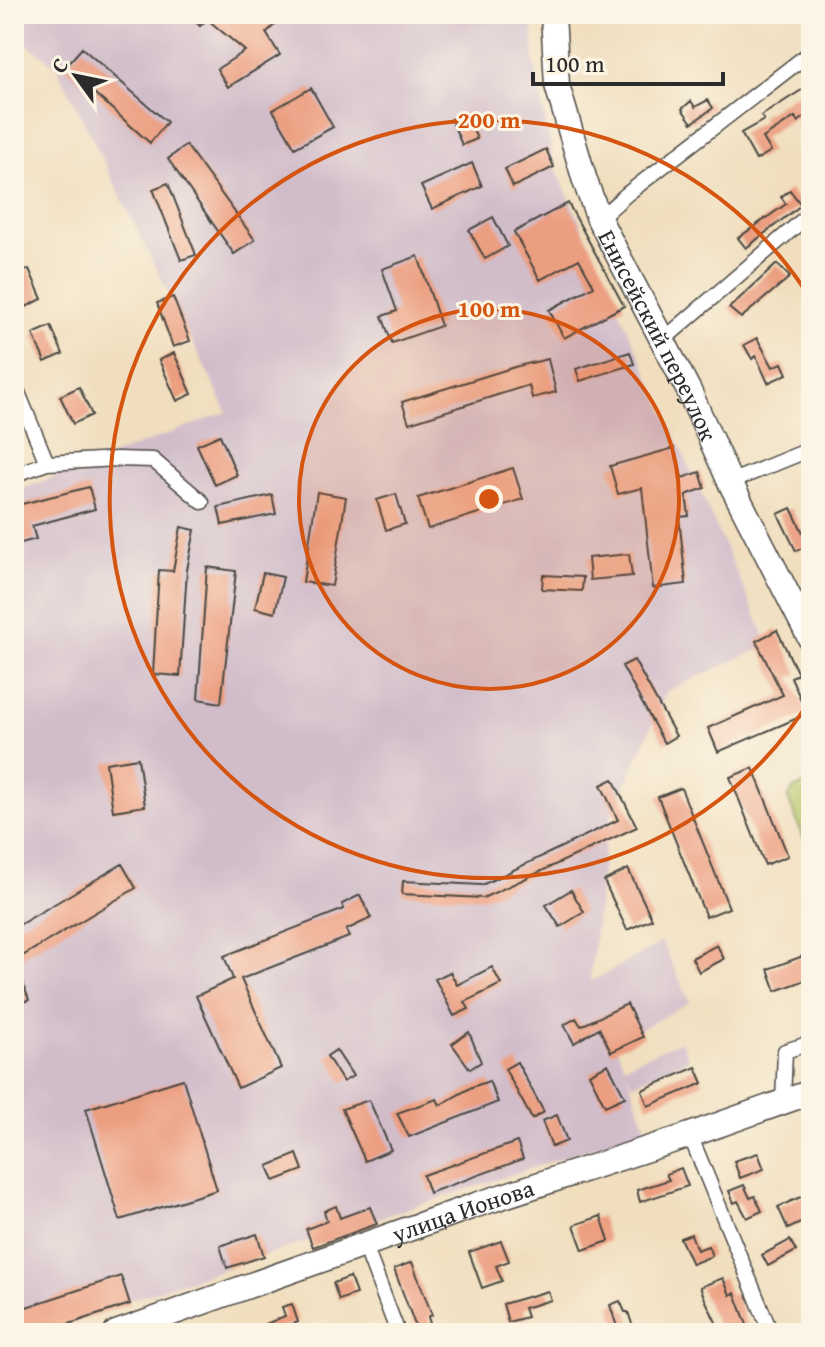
<svg xmlns="http://www.w3.org/2000/svg" width="825" height="1347" viewBox="0 0 825 1347" font-family="'Gentium Book Plus',serif">
<style>
.industrial{fill:#d1bdca}
.green{fill:#b6c669;stroke:#70784a;stroke-width:2}
.building{fill:#ec9e80}
.lines{fill:none;stroke-linecap:round;stroke-linejoin:round}
.minor-casing{stroke:#494641;stroke-width:17}
.primary-casing{stroke:#494641;stroke-width:27}
.minor{stroke:#fff;stroke-width:14}
.primary{stroke:#fff;stroke-width:24}
.ring{fill:none;stroke:#d5540f;stroke-width:4}
.labels{text-anchor:middle;dominant-baseline:central;stroke-width:6;stroke-linejoin:round;paint-order:stroke}
.street-label{font-size:24px;fill:#2b2b2b;stroke:#fcf5e5}
.centre{fill:#d5540f;stroke:#fcf5e5;stroke-width:4}
.ring-label{font-size:24px;text-anchor:middle;font-weight:bold;fill:#d5540f;stroke:#fcf5e5;stroke-width:6;stroke-linejoin:round;paint-order:stroke}
</style>
<rect width="100%" height="100%" fill="#fcf5e5"/>
<filter id="ink" filterUnits="userSpaceOnUse"><feTurbulence type="fractalNoise" baseFrequency=".0125" numOctaves="2"/><feDisplacementMap in="SourceGraphic" scale="16" xChannelSelector="R" yChannelSelector="G"/><feConvolveMatrix kernelMatrix="1 2 1 2 8 2 1 2 1" color-interpolation-filters="sRGB"/></filter>
<filter id="wash" filterUnits="userSpaceOnUse"><feTurbulence type="fractalNoise" baseFrequency=".006" numOctaves="4" result="noise"/><feDisplacementMap in="SourceGraphic" scale="32" xChannelSelector="R" yChannelSelector="G"/><feGaussianBlur stdDeviation="1.8" result="paint"/><feColorMatrix in="noise" values="0 0 0 0 0 0 0 0 0 0 0 0 0 0 0 0 0 1.4 0 .05"/><feComposite in="paint" operator="in"/></filter>
<g filter="url(#wash)">
<rect width="100%" height="100%" fill="#f0debe"/>
<path class="industrial" d="M14 14H532L534 62 554 164 769 645 667 691 607 827 590 976 592 981 662 942 690 1002 615 1043 624 1066 681 1041 689 1059 632 1084 625 1069 647 1130 29 1333H14V492L227 412 57 67 14 34Z"/>
<path class="green" d="M811 783V811L808 808 811 814V851L809 852 788 798 794 788Z"/>
<g id="blocks">
<path class="building" d="M188 14H286L266 33 280 55 228 87 217 69 245 51 207 19 200 26Z
M82 48 167 122 150 143 65 67Z
M811 84V112L798 122 795 117 763 138 771 151 756 160 741 133 764 120 761 116Z
M311 88 333 127 295 148 273 110Z
M708 100 713 108 692 123 682 109 691 101 695 107Z
M466 113 477 139 462 145 451 119Z
M186 145 255 240 234 254 168 159Z
M546 149 554 167 513 187 505 169Z
M472 163 482 186 432 209 421 186Z
M168 183 196 255 181 260 153 189Z
M790 190 801 205 746 248 738 238 786 204 781 197Z
M568 203 624 306 564 338 549 310 594 286 579 259 540 280 514 232Z
M493 217 508 246 485 259 469 230Z
M418 256 441 326 392 343 382 316 397 311 382 269Z
M777 264 790 277 741 318 729 308Z
M29 269 42 299 24 308 14 287V276Z
M173 297 190 341 173 347 157 303Z
M51 326 63 354 45 362 33 334Z
M757 338 773 367 782 363 787 374 768 383 756 356 752 359 744 345Z
M630 352 634 364 580 381 576 369Z
M174 353 192 394 177 401 159 360Z
M548 359 556 392 532 398 529 385 409 423 402 402 518 366Z
M79 387 92 415 73 424 60 396Z
M220 435 237 475 215 485 197 445Z
M674 448 682 478 700 472 705 488 686 495 689 516 679 517 686 584 653 588 642 488 618 494 610 466Z
M513 468 523 499 428 529 418 498Z
M89 487 95 509 32 526 36 539 14 545V506Z
M317 492 346 497 332 586 303 582Z
M396 494 405 524 386 530 377 500Z
M272 495 276 514 222 525 218 507Z
M791 508 809 545 796 551 778 514Z
M181 527 195 530 187 570 180 676 153 674 159 570 173 571Z
M629 554 632 576 590 580 588 558Z
M207 567 236 571 221 703 198 699Z
M263 573 283 577 275 613 255 608Z
M543 575 583 577 582 591 542 589Z
M777 630 798 674 791 677 807 714 718 752 708 728 783 695 756 641Z
M634 660 676 736 664 743 622 666Z
M138 758 145 806 113 811 106 763Z
M753 768 788 856 765 865 730 777Z
M613 779 637 827 483 898 402 894 403 881 482 885 618 820 601 785Z
M681 788 729 908 706 917 658 797Z
M122 864 136 888 14 961V928Z
M628 869 652 919 627 930 604 881Z
M571 890 584 912 560 927 546 905Z
M360 895 371 918 346 930 349 937 241 979 281 1068 238 1088 196 996 233 979 224 956 344 909 342 904Z
M717 945 724 959 699 972 692 958Z
M811 953V978L776 991 768 969Z
M15 962 29 1000 14 1005V963Z
M492 967 501 984 465 1002 469 1009 454 1016 435 979 450 972 457 985Z
M627 1004 643 1037 611 1052 599 1028 574 1043 564 1025 576 1018 581 1026Z
M469 1032 481 1062 470 1069 452 1044Z
M336 1050 353 1076 343 1082 327 1056Z
M517 1062 544 1112 532 1119 505 1069Z
M608 1064 625 1097 605 1106 589 1074Z
M696 1067 703 1083 648 1106 642 1090Z
M183 1079 217 1190 120 1220 86 1109Z
M489 1081 498 1102 409 1137 397 1113 437 1099 440 1105 472 1087Z
M369 1100 391 1150 365 1161 342 1109Z
M557 1115 567 1141 552 1147 542 1121Z
M517 1142 523 1159 429 1193 423 1175Z
M758 1153 764 1169 740 1178 734 1161Z
M297 1154 303 1170 274 1181 268 1166Z
M681 1168 688 1186 640 1202 637 1190 669 1180 666 1174Z
M744 1185 750 1198 755 1196 762 1211 747 1218 738 1201 734 1203 729 1191Z
M805 1195 811 1207V1218L788 1229 778 1207Z
M336 1206 340 1218 370 1207 377 1224 313 1247 306 1229 327 1221 324 1211Z
M601 1216 609 1241 583 1250 574 1225Z
M257 1234 264 1256 227 1268 220 1246Z
M691 1234 697 1250 708 1246 712 1256 692 1264 680 1238Z
M790 1240 796 1251 768 1266 762 1255Z
M501 1241 509 1261 496 1266 502 1281 482 1288 469 1252Z
M412 1262 432 1315 428 1317 433 1333H418L394 1269Z
M121 1276 130 1304 42 1333H14V1311Z
M350 1277 356 1294 339 1300 333 1283Z
M723 1278 730 1295 735 1293 750 1333H721L705 1299 700 1287Z
M548 1291 551 1300 524 1308 527 1317 508 1322 503 1304Z
M620 1301 625 1312H628L635 1333H619L610 1305Z
M292 1304 298 1322 263 1333 261 1326 285 1316 282 1307Z"/>
</g>
</g>
<g filter="url(#ink)">
<use href="#blocks" fill-opacity="0" stroke="#494641" stroke-width="2"/>
<g class="lines">
<g class="minor-casing">
<path id="minor" d="M599 219 627 194 811 52
M662 341 811 213
M14 383 47 463
M14 475 47 463 117 459 153 460 202 502
M730 482 811 449
M783 1101 785 1051 811 1043
M690 1135 771 1333
M365 1246 398 1333"/>
</g>
<g class="primary-casing">
<g id="primary">
<path id="s1" d="M553 14 557 85 585 181 599 219 689 391 730 482 811 640"/>
<path id="s2" d="M116 1333 476 1205 690 1135 811 1092"/>
</g>
</g>
<use href="#minor" class="minor"/>
<use href="#primary" class="primary"/>
</g>
</g>
<circle cx="489" cy="499" r="190" fill="#d5540f" fill-opacity=".12"/>
<g class="ring">
<circle cx="489" cy="499" r="190"/>
<path d="M810 700A379 379 0 1 1 810 298"/>
</g>
<g class="labels">
<g class="street-label">
<text stroke="none"><textPath href="#s1" startOffset="342">Енисейский переулок</textPath></text>
<text stroke="none"><textPath href="#s2" startOffset="368">улица Ионова</textPath></text>
</g>
</g>
<circle cx="489" cy="499" r="12" class="centre"/>
<g class="ring-label">
<text x="489" y="128">200 m</text>
<text x="489" y="317">100 m</text>
</g>
<rect width="825" height="1347" fill="none" stroke="#fcf5e5" stroke-width="48"/>
<g transform="translate(76 76) rotate(303)" stroke="#fcf5e5" stroke-width="6" paint-order="stroke">
<path d="M0-6L14 30L0 20L-14 30Z" fill="#2b2b2b"/>
<text y="-12" font-size="22" font-weight="bold" text-anchor="middle" fill="#2b2b2b">С</text>
</g>
<path d="M533 72v12h190v-12" fill="none" stroke="#2b2b2b" stroke-width="4"/>
<text x="545" y="72" font-size="24" fill="#2b2b2b" stroke="#fcf5e5" stroke-width="6" paint-order="stroke">100 m</text>
</svg>
